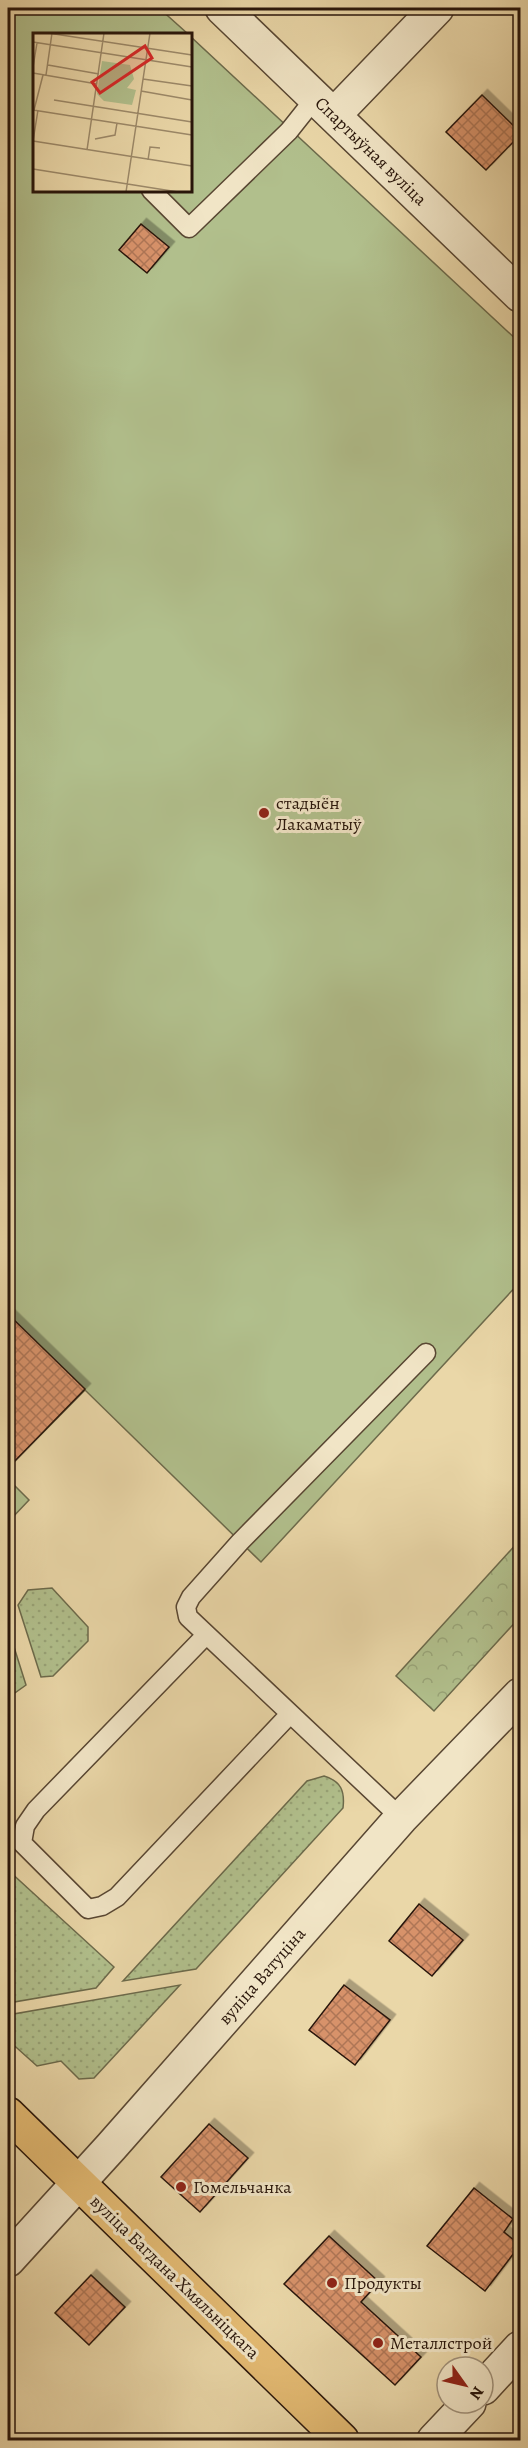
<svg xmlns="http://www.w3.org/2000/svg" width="528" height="2448" viewBox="0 0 528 2448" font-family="Alegreya,serif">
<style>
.grass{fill:url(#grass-dots);stroke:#6c6a4b;stroke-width:1.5}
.forest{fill:url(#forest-crowns);stroke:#6c6a4b;stroke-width:1.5}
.pitch{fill:#b1bf8c;stroke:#6c6a4b;stroke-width:1.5}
.building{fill:url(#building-cross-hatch);stroke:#28150a;stroke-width:1.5;filter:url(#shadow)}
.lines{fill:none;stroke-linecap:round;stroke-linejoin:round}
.service-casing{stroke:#584632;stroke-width:21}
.minor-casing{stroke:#584632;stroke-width:36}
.primary-casing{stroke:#28150a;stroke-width:36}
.service{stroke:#f1e5c6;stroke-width:18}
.minor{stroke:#f1e5c6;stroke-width:33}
.primary{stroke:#e5bc74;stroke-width:33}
.poi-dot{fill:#8f2418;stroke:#f1e5c6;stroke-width:2}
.labels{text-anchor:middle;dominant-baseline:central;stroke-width:6;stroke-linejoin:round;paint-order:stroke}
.street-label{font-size:18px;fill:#28150a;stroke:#f1e5c6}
.poi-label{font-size:18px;fill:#28150a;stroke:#f1e5c6;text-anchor:start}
.inset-road{fill:none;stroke:#9c8969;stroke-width:1.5}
.view{fill:#d62828;fill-opacity:0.15;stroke:#d62828;stroke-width:3}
.inset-edge{fill:none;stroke:#28150a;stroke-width:3}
</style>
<defs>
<pattern id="grass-dots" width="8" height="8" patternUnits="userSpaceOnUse" patternTransform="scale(1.5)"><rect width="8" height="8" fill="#b1bf8c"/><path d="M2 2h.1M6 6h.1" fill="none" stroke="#98a377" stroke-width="1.8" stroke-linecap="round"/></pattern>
<pattern id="forest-crowns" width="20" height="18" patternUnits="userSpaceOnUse" patternTransform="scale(1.5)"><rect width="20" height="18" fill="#b1bf8c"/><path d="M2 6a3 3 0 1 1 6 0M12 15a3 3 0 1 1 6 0" fill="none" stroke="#98a377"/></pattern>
<pattern id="building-cross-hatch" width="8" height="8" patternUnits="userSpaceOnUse" patternTransform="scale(1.5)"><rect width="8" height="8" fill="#d7926b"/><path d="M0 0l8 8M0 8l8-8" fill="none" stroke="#ae7656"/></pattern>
<filter id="shadow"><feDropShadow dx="5.5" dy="-5.5" stdDeviation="0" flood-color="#0004"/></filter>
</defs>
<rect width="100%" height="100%" fill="#ead7a8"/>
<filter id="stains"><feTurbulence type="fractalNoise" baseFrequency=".00333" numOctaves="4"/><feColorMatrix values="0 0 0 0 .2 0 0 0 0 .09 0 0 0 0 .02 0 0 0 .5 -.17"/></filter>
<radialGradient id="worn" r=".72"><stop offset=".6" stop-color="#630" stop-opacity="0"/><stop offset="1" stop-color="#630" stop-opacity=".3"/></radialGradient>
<path class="grass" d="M52 1588 88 1627V1641L53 1676 41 1677 18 1605 28 1590Z
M8 1628 26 1685 12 1695 8 1694Z
M324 1776C341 1781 345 1791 343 1808L196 1969 123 1981 307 1781Z
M8 1870 114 1967 96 1988 8 2003Z
M180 1985 94 2078 79 2079 61 2061 37 2066 8 2040V2015Z"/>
<path class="forest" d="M520 1540V1617L434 1711 396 1676Z"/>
<path class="pitch" d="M8 8H159L188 34H34V190H190L191 37 520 343V1282L261 1562 85 1390 8 1468Z
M8 1479 29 1500 11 1519H8Z"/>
<path class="building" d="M482 95 520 132V135L486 170 446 132Z
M141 224 169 247 147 273 119 250Z
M8 1314 85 1389 8 1468Z
M419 1904 463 1940 432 1976 389 1941Z
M344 1985 390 2020 355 2065 309 2030Z
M209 2124 248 2158 200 2212 161 2177Z
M474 2188 513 2219 504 2232 520 2245 485 2291 427 2246Z
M329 2236 379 2282 361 2302 421 2357 395 2385 284 2284Z
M91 2275 125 2307 89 2345 55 2313Z"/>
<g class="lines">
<g class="service-casing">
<path id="service" d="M151 190 189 228 289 131 316 97
M206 1635 36 1810 25 1826 22 1843 88 1909 102 1906 117 1897 290 1714
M401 1818 188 1617 186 1607 191 1597 240 1542 426 1353"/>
</g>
<g class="minor-casing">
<path id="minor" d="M222 8 520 295
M334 115 437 8
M8 2260 111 2147 401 1818 520 1695
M483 2388 520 2348
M434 2440 469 2403"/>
</g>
<g class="primary-casing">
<path id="primary" d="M8 2114 342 2440"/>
</g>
<use href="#service" class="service"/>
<use href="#minor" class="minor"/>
<use href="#primary" class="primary"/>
</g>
<g class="poi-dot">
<circle cx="264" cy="813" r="6"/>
<circle cx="181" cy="2187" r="6"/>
<circle cx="332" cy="2283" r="6"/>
<circle cx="378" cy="2343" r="6"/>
</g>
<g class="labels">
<g class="street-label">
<text transform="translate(371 151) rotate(44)">Спартыўная вуліца</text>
<text transform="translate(262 1976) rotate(-49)">вуліца Ватуціна</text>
<text transform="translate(175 2277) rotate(44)">вуліца Багдана Хмяльніцкага</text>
</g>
<g class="poi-label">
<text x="276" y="803">стадыён<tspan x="276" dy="21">Лакаматыў</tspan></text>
<text x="193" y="2187">Гомельчанка</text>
<text x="344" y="2283">Продукты</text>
<text x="390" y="2343">Металлстрой</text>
</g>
</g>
<g transform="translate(33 33)">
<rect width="159" height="159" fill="#ead7a8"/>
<path d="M69 28 97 32 101 46 94 55 103 57 99 72 71 68 64 61Z" fill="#b1bf8c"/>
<path class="inset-road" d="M15 0 159 22M0 9 159 34M15 32 66 41M0 34 4 10M0 40 64 51M13 42 19 0M110 46 159 53M108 58 159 67M21 67 159 89M0 77 159 102M1 77 10 42M62 106 82 102 84 90M0 108 159 133M0 108 5 77M54 117 71 0M115 127 117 114 127 115M0 136 145 159M93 159 117 0"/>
<path class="view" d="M112 13 119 25 67 60 59 49Z"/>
<rect width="159" height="159" class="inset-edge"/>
</g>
<rect width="528" height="2448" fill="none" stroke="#ead7a8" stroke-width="30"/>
<rect x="9" y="9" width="510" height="2430" fill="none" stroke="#28150a" stroke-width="3"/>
<rect x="15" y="15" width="498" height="2418" fill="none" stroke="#28150a" stroke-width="1.5"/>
<g transform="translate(465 2385) rotate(124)"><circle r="28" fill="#f1e5c6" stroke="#a1927b" stroke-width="1.5"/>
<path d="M0-4.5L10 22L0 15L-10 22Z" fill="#8f2418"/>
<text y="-9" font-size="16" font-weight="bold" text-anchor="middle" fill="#28150a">N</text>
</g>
<rect width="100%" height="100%" filter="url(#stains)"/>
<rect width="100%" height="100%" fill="url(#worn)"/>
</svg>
